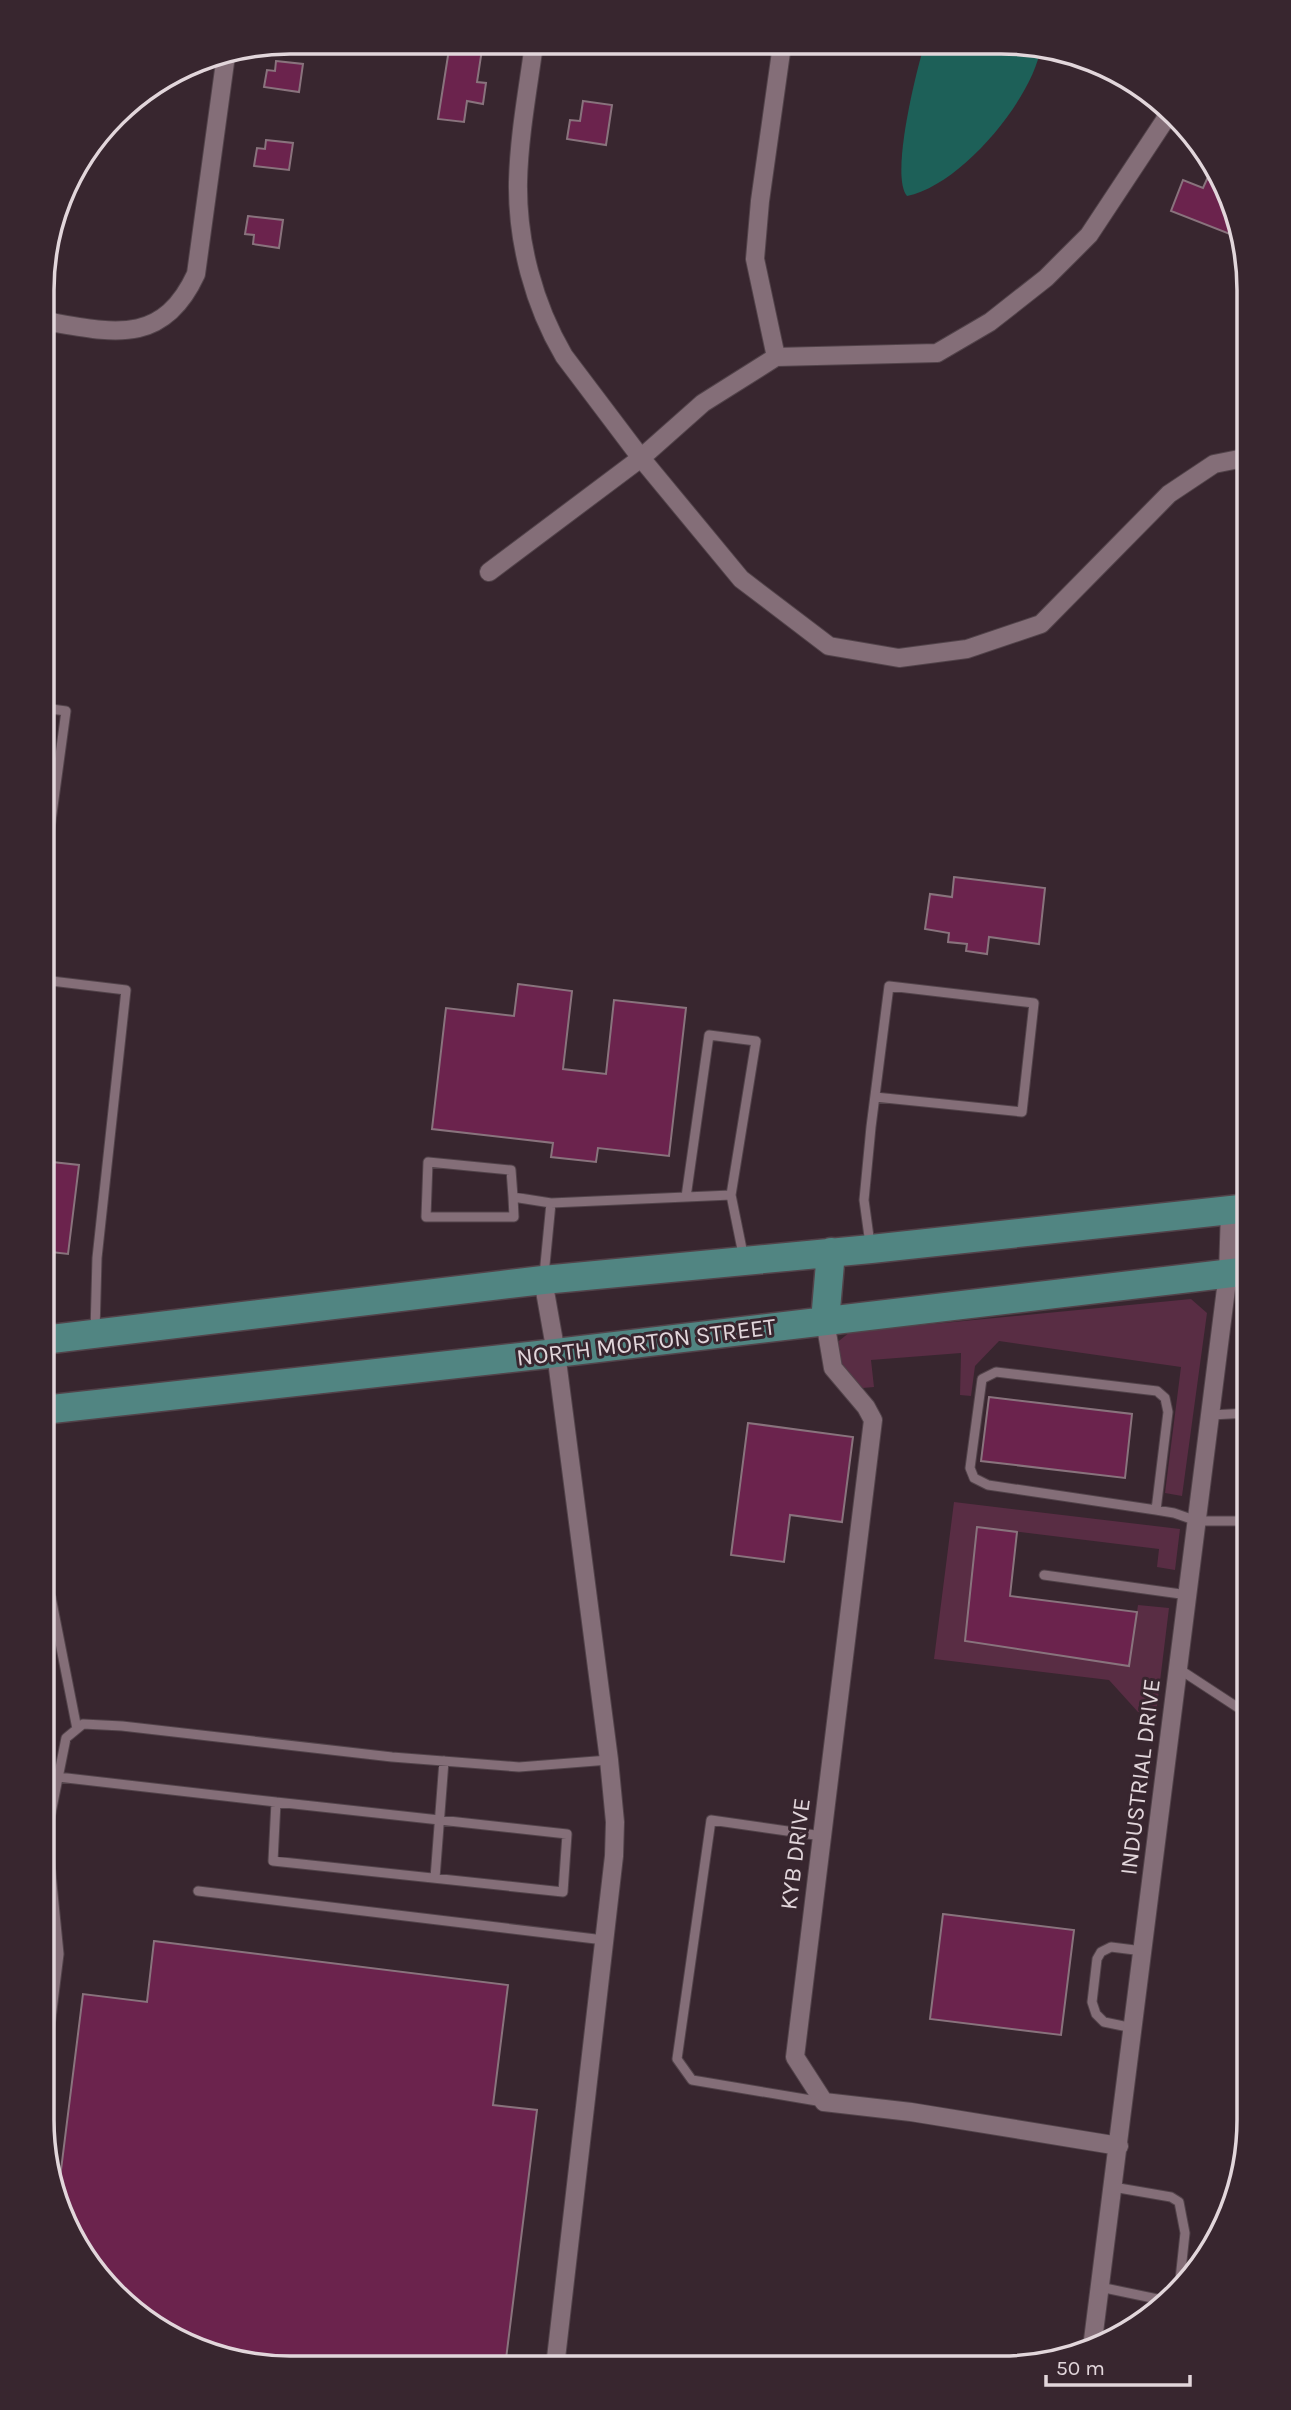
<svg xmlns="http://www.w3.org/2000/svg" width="1291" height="2410" viewBox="0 0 1291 2410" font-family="Karla,sans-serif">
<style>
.green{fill:#592d44}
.water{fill:#1d6058}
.building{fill:#6b234d;stroke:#89737d;stroke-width:2}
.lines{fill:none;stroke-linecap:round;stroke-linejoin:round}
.service-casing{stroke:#52434a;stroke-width:11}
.minor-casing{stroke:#52434a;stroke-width:20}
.primary-casing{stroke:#52434a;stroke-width:31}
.service{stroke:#846e78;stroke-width:9}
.minor{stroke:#846e78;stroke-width:18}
.primary{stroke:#518582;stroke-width:28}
.labels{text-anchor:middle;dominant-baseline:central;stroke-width:6;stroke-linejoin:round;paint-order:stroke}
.street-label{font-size:24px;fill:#e2d6db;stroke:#38262f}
.rim{fill:none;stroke:#e2d6db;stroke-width:3.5}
</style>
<rect width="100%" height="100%" fill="#38262f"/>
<path class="green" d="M1191 1299 1207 1313 1182 1496 1165 1493 1181 1367 999 1341 975 1366 971 1396 960 1395 961 1353 871 1360 874 1387 863 1388 836 1364 835 1344 850 1332Z
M954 1502 1180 1529 1175 1570 1157 1567 1159 1549 978 1527 965 1641 1129 1666 1138 1605 1169 1608 1156 1714 1138 1712 1109 1680 934 1659Z"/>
<path class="water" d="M924 46 1041 47C1032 100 961 185 907 196 890 176 916 72 924 46Z"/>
<path class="building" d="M450 43H483L477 82 486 83 483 104 467 101 464 122 438 119Z
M276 61 303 64 299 92 264 87 267 70 275 71Z
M583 101 612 105 606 145 567 139 570 120 580 121Z
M266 140 293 143 289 170 254 166 257 148 265 149Z
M1207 179 1217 183 1236 210 1240 238 1171 211 1183 180 1203 188Z
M248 216 283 220 279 248 253 244 254 235 245 234Z
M954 877 1045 888 1039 944 989 937 987 954 966 951 967 944 948 942 949 933 925 929 930 894 952 897Z
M518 984 572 991 563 1069 606 1074 614 1000 686 1008 669 1156 598 1148 596 1162 551 1157 553 1143 432 1129 446 1008 514 1016Z
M43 1161 79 1165 68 1254 43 1251Z
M989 1397 1132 1414 1125 1478 981 1461Z
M748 1423 853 1437 842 1522 790 1515 784 1562 731 1555Z
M977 1527 1017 1532 1010 1596 1137 1612 1129 1666 965 1641Z
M943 1914 1074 1930 1061 2035 930 2019Z
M154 1941 508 1985 493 2105 537 2110 505 2367 258 2366 181 2343 127 2307 57 2202 83 1994 147 2002Z"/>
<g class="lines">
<g class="service-casing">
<path id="service" d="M43 880 66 711 44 708
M43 980 126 990 97 1258 95 1332
M731 1195 744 1259
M513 1197 514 1217H426L428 1162 511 1170 513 1197 551 1203
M870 1244 864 1200 871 1127 889 986 1034 1003 1022 1112 875 1097
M544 1275 551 1203 731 1195 756 1041 709 1035 686 1197
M1211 1415 1249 1413
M1156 1510 1168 1412 1165 1398 1157 1391 996 1372 982 1379 970 1468 974 1478 988 1485 1156 1510 1174 1513 1197 1521H1249
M1044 1575 1188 1595
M43 1594 51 1597 77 1729
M1179 1669 1237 1707 1249 1706
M58 1777 276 1802 273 1861 563 1892 567 1834 276 1802
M822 1836 711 1820 677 2059 692 2080 823 2102
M435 1878 444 1761
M198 1891 604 1940
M1133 2028 1104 2022 1096 2014 1092 2002 1097 1959 1101 1952 1111 1947 1143 1951
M42 2091 59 1954 47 1833 66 1738 83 1724 122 1726 392 1757 519 1767 609 1760
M1113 2187 1171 2197 1179 2202 1185 2233 1179 2289
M1100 2287 1167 2301"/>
</g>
<g class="minor-casing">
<path id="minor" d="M534 44C528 89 519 136 518 182 517 242 534 305 564 356L641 458 741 579 829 646 899 658 967 649 1041 624 1169 494 1214 464 1249 457
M44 321C110 332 162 348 196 274L226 55
M776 357 755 259 760 201 782 45
M489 572 641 458 703 403 776 357 937 353 990 322 1046 278 1089 235 1165 120 1167 109
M543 1280 556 1353 609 1760 615 1822 614 1856 555 2367
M825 1321 833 1368 866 1407 873 1420 795 2057 824 2102 911 2112 1119 2146
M1092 2348 1228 1273 1230 1211"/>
</g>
<g class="primary-casing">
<path id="primary" d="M825 1321 831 1252
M43 1340 543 1280 871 1249 1249 1208
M43 1410 556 1353 1249 1271"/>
</g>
<use href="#service" class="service"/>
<use href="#minor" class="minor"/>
<use href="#primary" class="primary"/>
</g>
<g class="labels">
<g class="street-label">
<text transform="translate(646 1342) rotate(-7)">NORTH MORTON STREET</text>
<text transform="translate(1140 1777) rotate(-83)">INDUSTRIAL DRIVE</text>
<text transform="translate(795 1854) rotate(-83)">KYB DRIVE</text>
</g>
</g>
<path d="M0 0H1291V2410H0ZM290 54H1001A236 236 0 0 1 1237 290V2120A236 236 0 0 1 1001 2356H290A236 236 0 0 1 54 2120V290A236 236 0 0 1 290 54Z" fill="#38262f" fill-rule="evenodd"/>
<path class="rim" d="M290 54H1001A236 236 0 0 1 1237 290V2120A236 236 0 0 1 1001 2356H290A236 236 0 0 1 54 2120V290A236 236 0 0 1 290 54Z"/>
<path d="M1046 2375v10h144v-10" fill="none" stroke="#e2d6db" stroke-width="3.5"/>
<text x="1056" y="2375" font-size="21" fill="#e2d6db" stroke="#38262f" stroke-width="5" paint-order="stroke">50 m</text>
</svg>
